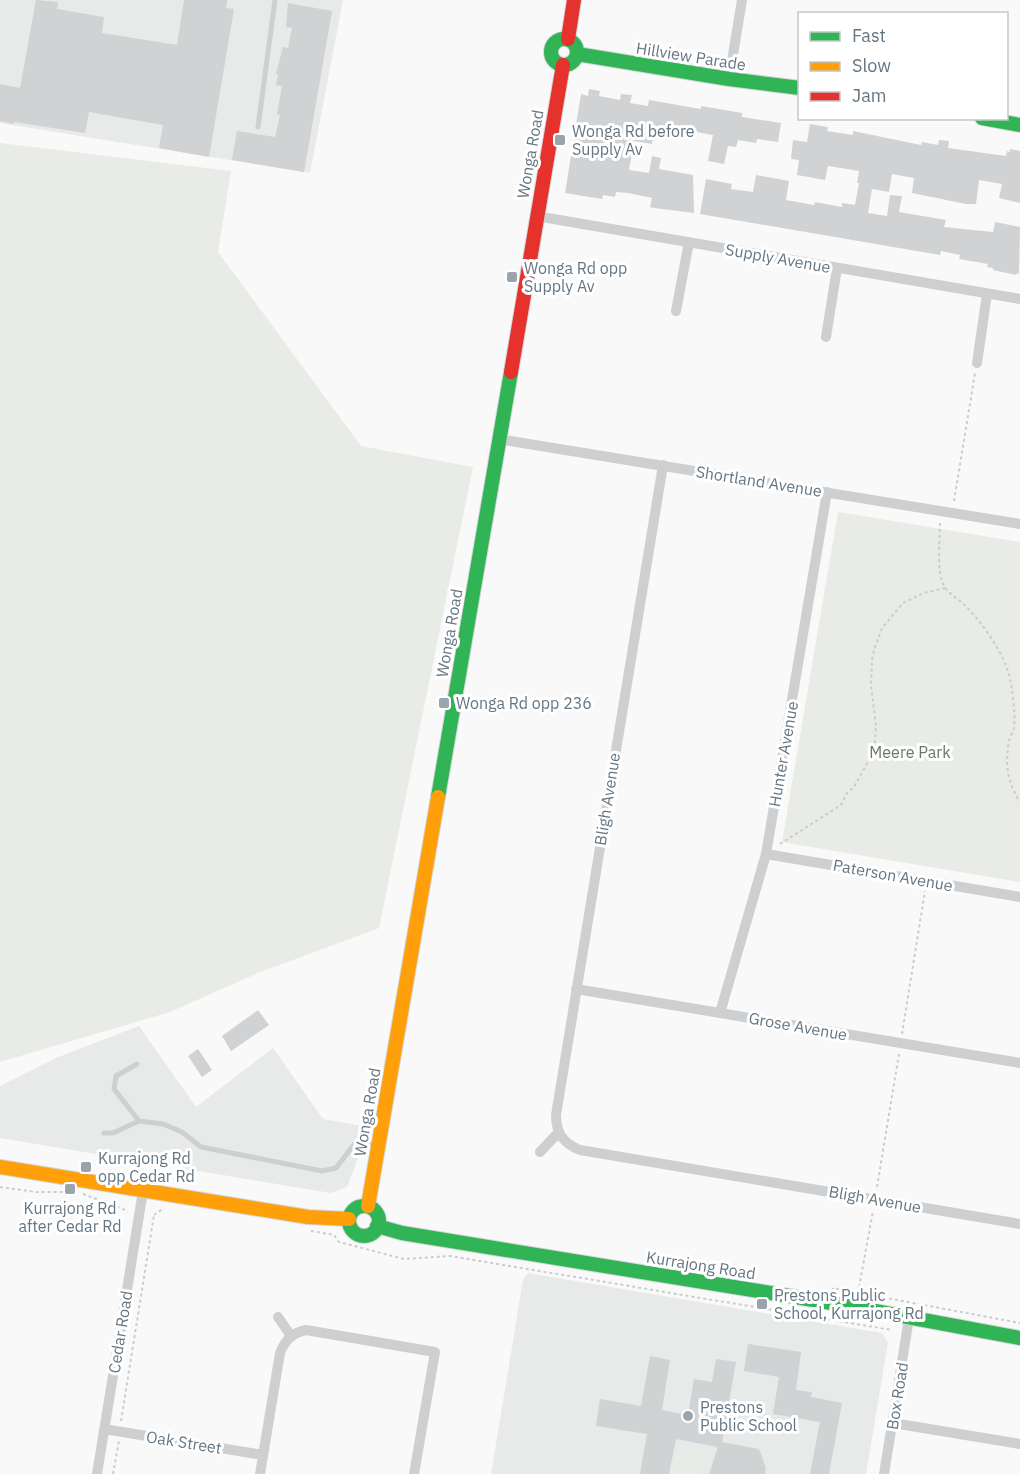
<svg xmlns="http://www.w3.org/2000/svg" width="1020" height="1474" viewBox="0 0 1020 1474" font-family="'IBM Plex Sans',sans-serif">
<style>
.built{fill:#e8e9e9}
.green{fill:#e8ebe6}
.building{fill:#d0d2d3}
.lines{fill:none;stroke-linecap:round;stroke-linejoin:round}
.fast-casing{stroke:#d5d6d7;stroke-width:16}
.slow-casing{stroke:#d5d6d7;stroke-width:16}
.jam-casing{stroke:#d5d6d7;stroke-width:16}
.path{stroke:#cbcccd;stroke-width:2;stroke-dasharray:3 3;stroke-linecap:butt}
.lane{stroke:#cecfd0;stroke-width:5}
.street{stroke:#cecfd0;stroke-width:10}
.fast{stroke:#30b455;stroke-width:14}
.slow{stroke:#ff9f0a;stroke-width:14}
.jam{stroke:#e5322d;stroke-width:14}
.poi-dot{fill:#99a4ac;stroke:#fff;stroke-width:2}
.labels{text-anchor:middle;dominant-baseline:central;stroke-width:6;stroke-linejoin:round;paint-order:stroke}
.street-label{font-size:16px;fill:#657683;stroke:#fff}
.poi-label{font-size:16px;fill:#657683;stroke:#fff;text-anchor:start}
.park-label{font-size:16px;fill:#687a64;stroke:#fff}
</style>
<rect width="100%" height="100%" fill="#f9f9f9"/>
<path class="built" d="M0 0H343L310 173 0 123Z
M139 1026 196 1107 273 1048 323 1119 363 1126 358 1158 347 1187 331 1193 0 1138V1086L56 1058Z
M528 1273 882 1333 888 1342 866 1474H491L523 1280Z"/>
<path class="green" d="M0 143 231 171 218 252 361 446 473 467 379 928 258 973 170 1012 0 1062Z
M838 512 1020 542V882L782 842Z
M676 1445 703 1450 699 1474H671Z"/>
<path class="building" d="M36 0 58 2 57 9 104 17 102 33 177 45 184 0H227L226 8 234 9 209 157 159 148 163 125 89 112 85 133 14 122V124L0 121V84L20 88Z
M288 3 332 11 304 172 232 160 237 131 275 137 280 115 277 114 282 86 276 85 278 75 276 74 283 47 288 48 292 28 286 27Z
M589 89 600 91 599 96 620 100 621 94 632 95 630 103 648 106 649 100 701 109V106L742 113V117L781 123 778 142 757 139 756 143 738 140 736 147 728 146 724 164 708 161 713 135 691 131V138L654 131 652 144 634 141 629 170 649 173 652 156 661 158 659 169 693 175 694 213 654 208 650 207 652 198 628 193 616 192 615 197 603 195 602 199 565 193 581 94 588 96Z
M810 124 828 127 827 131 853 135V131L921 145 922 142 938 145 939 140 949 141 948 148 1006 156 1007 151 1010 152V149L1020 151V203L999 198 1002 184 979 180 976 204H966L912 193 914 178 892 174 889 192 872 189 868 213 887 216 890 195 902 196 899 212 946 220 944 227 993 232 995 222 1020 227 1019 274 1017 273 1016 275 993 270V268L987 267 988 264 959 259 960 255 941 251 940 255 700 214 706 179 732 184 731 189 753 192 756 175 789 181 786 200 814 205 815 202 842 207V203L855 205 859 183H857L859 171 828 166 825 180 797 175 799 160 791 159 793 140 807 142Z
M258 1010 269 1025 231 1051 222 1036Z
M198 1049 212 1070 202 1077 188 1056Z
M748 1344 801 1352 796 1390 812 1392 811 1397 842 1403 829 1474H810L820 1422 773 1414 779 1377 744 1371Z
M650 1356 670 1360 662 1410 688 1415 694 1379 712 1382 716 1359 736 1362 722 1442 759 1449 766 1468 765 1474H709L718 1447 676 1439 669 1474H640L647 1434 596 1426 600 1399 641 1406Z"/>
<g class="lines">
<g class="fast-casing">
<path id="fast" d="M551 52a13 13 0 1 1 26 0a13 13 0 1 1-26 0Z
M577 54 729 79 800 88
M982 118 1020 125
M438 797 511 372
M349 1221a15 15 0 1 1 30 0a15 15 0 1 1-30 0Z
M377 1226 402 1233 832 1303 1020 1338"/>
</g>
<g class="slow-casing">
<path id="slow" d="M0 1167 308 1217 349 1219
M368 1206 438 797"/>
</g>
<g class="jam-casing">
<path id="jam" d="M568 39 574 0
M511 372 563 65"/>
</g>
<path class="path" d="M954 501 975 373
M940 523C940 540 936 570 944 586 949 594 958 599 965 605 982 623 1001 649 1009 674 1012 686 1016 716 1014 728 1013 732 1010 737 1009 741 1005 764 1007 782 1020 802
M780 844 841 805 847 793 854 787 874 751 876 726 871 686 872 661 874 650 882 628 903 603 924 593 945 588
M902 1034 925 891
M0 1187 36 1192H66
M877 1187 899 1054
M83 1194 128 1211
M154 1215 164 1208
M311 1231 334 1235 339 1242 404 1259 450 1256 892 1330
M833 1291V1288L1020 1323
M858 1293 873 1211
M121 1421 154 1215
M113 1474 119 1441"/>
<path class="lane" d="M258 127 275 0
M137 1064 116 1076 114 1089 139 1121
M104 1133H113L139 1121 163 1124 182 1132 201 1147 322 1171 336 1168 356 1142 377 1145"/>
<path class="street" d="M729 79 742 0
M536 216 1020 299
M676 311 689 242
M826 337 837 268
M977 363 987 294
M498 439 1020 524
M663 465 556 1115C556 1133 563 1143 580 1150L1020 1224
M766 854 1020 897
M576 989 1020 1063
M720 1013 766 854 827 492
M540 1152 558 1133
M278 1317 291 1336
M893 1423 1020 1444
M104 1429 263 1455
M97 1474 143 1191
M260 1474 280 1353C285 1340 292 1333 306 1330L435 1352 414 1474
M884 1474 909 1318"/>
<use href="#fast" class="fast"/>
<use href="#slow" class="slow"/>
<use href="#jam" class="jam"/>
</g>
<g class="poi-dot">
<rect x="554" y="134" width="12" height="12" rx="3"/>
<rect x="506" y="271" width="12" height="12" rx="3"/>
<rect x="438" y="697" width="12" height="12" rx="3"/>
<rect x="80" y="1161" width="12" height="12" rx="3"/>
<rect x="64" y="1183" width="12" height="12" rx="3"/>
<rect x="756" y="1298" width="12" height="12" rx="3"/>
<circle cx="688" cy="1416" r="6"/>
</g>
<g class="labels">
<g class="street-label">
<text transform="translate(691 56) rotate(9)">Hillview Parade</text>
<text transform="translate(530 154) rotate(-80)">Wonga Road</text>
<text transform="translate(778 258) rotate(10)">Supply Avenue</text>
<text transform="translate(759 481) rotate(9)">Shortland Avenue</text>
<text transform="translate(449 633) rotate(-80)">Wonga Road</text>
<text transform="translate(783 754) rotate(-80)">Hunter Avenue</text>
<text transform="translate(607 799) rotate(-81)">Bligh Avenue</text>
<text transform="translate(893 875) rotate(10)">Paterson Avenue</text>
<text transform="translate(798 1026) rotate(10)">Grose Avenue</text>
<text transform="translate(367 1112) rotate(-80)">Wonga Road</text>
<text transform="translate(875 1199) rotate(10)">Bligh Avenue</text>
<text transform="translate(701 1265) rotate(9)">Kurrajong Road</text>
<text transform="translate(120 1332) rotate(-81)">Cedar Road</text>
<text transform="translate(897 1396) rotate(-81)">Box Road</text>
<text transform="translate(184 1442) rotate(9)">Oak Street</text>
</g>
<g class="poi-label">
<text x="572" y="131">Wonga Rd before<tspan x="572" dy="18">Supply Av</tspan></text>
<text x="524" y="268">Wonga Rd opp<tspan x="524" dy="18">Supply Av</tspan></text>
<text x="456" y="703">Wonga Rd opp 236</text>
<text x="98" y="1158">Kurrajong Rd<tspan x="98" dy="18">opp Cedar Rd</tspan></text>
<text x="70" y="1208" text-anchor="middle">Kurrajong Rd<tspan x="70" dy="18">after Cedar Rd</tspan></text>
<text x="774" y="1295">Prestons Public<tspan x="774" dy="18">School, Kurrajong Rd</tspan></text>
<text x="700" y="1407">Prestons<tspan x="700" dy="18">Public School</tspan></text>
</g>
<g class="park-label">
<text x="910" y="752">Meere Park</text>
</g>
</g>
<rect x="798" y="12" width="210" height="108" fill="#ffffff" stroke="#c1c8cd" stroke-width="1.5"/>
<rect x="810" y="32" width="30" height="9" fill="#30b455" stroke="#c1c8cd" stroke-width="1.5"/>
<text x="852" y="42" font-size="18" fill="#657683">Fast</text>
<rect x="810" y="62" width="30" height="9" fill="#ff9f0a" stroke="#c1c8cd" stroke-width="1.5"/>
<text x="852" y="72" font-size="18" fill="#657683">Slow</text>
<rect x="810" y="92" width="30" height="9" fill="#e5322d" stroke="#c1c8cd" stroke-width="1.5"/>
<text x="852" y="102" font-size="18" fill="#657683">Jam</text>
</svg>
